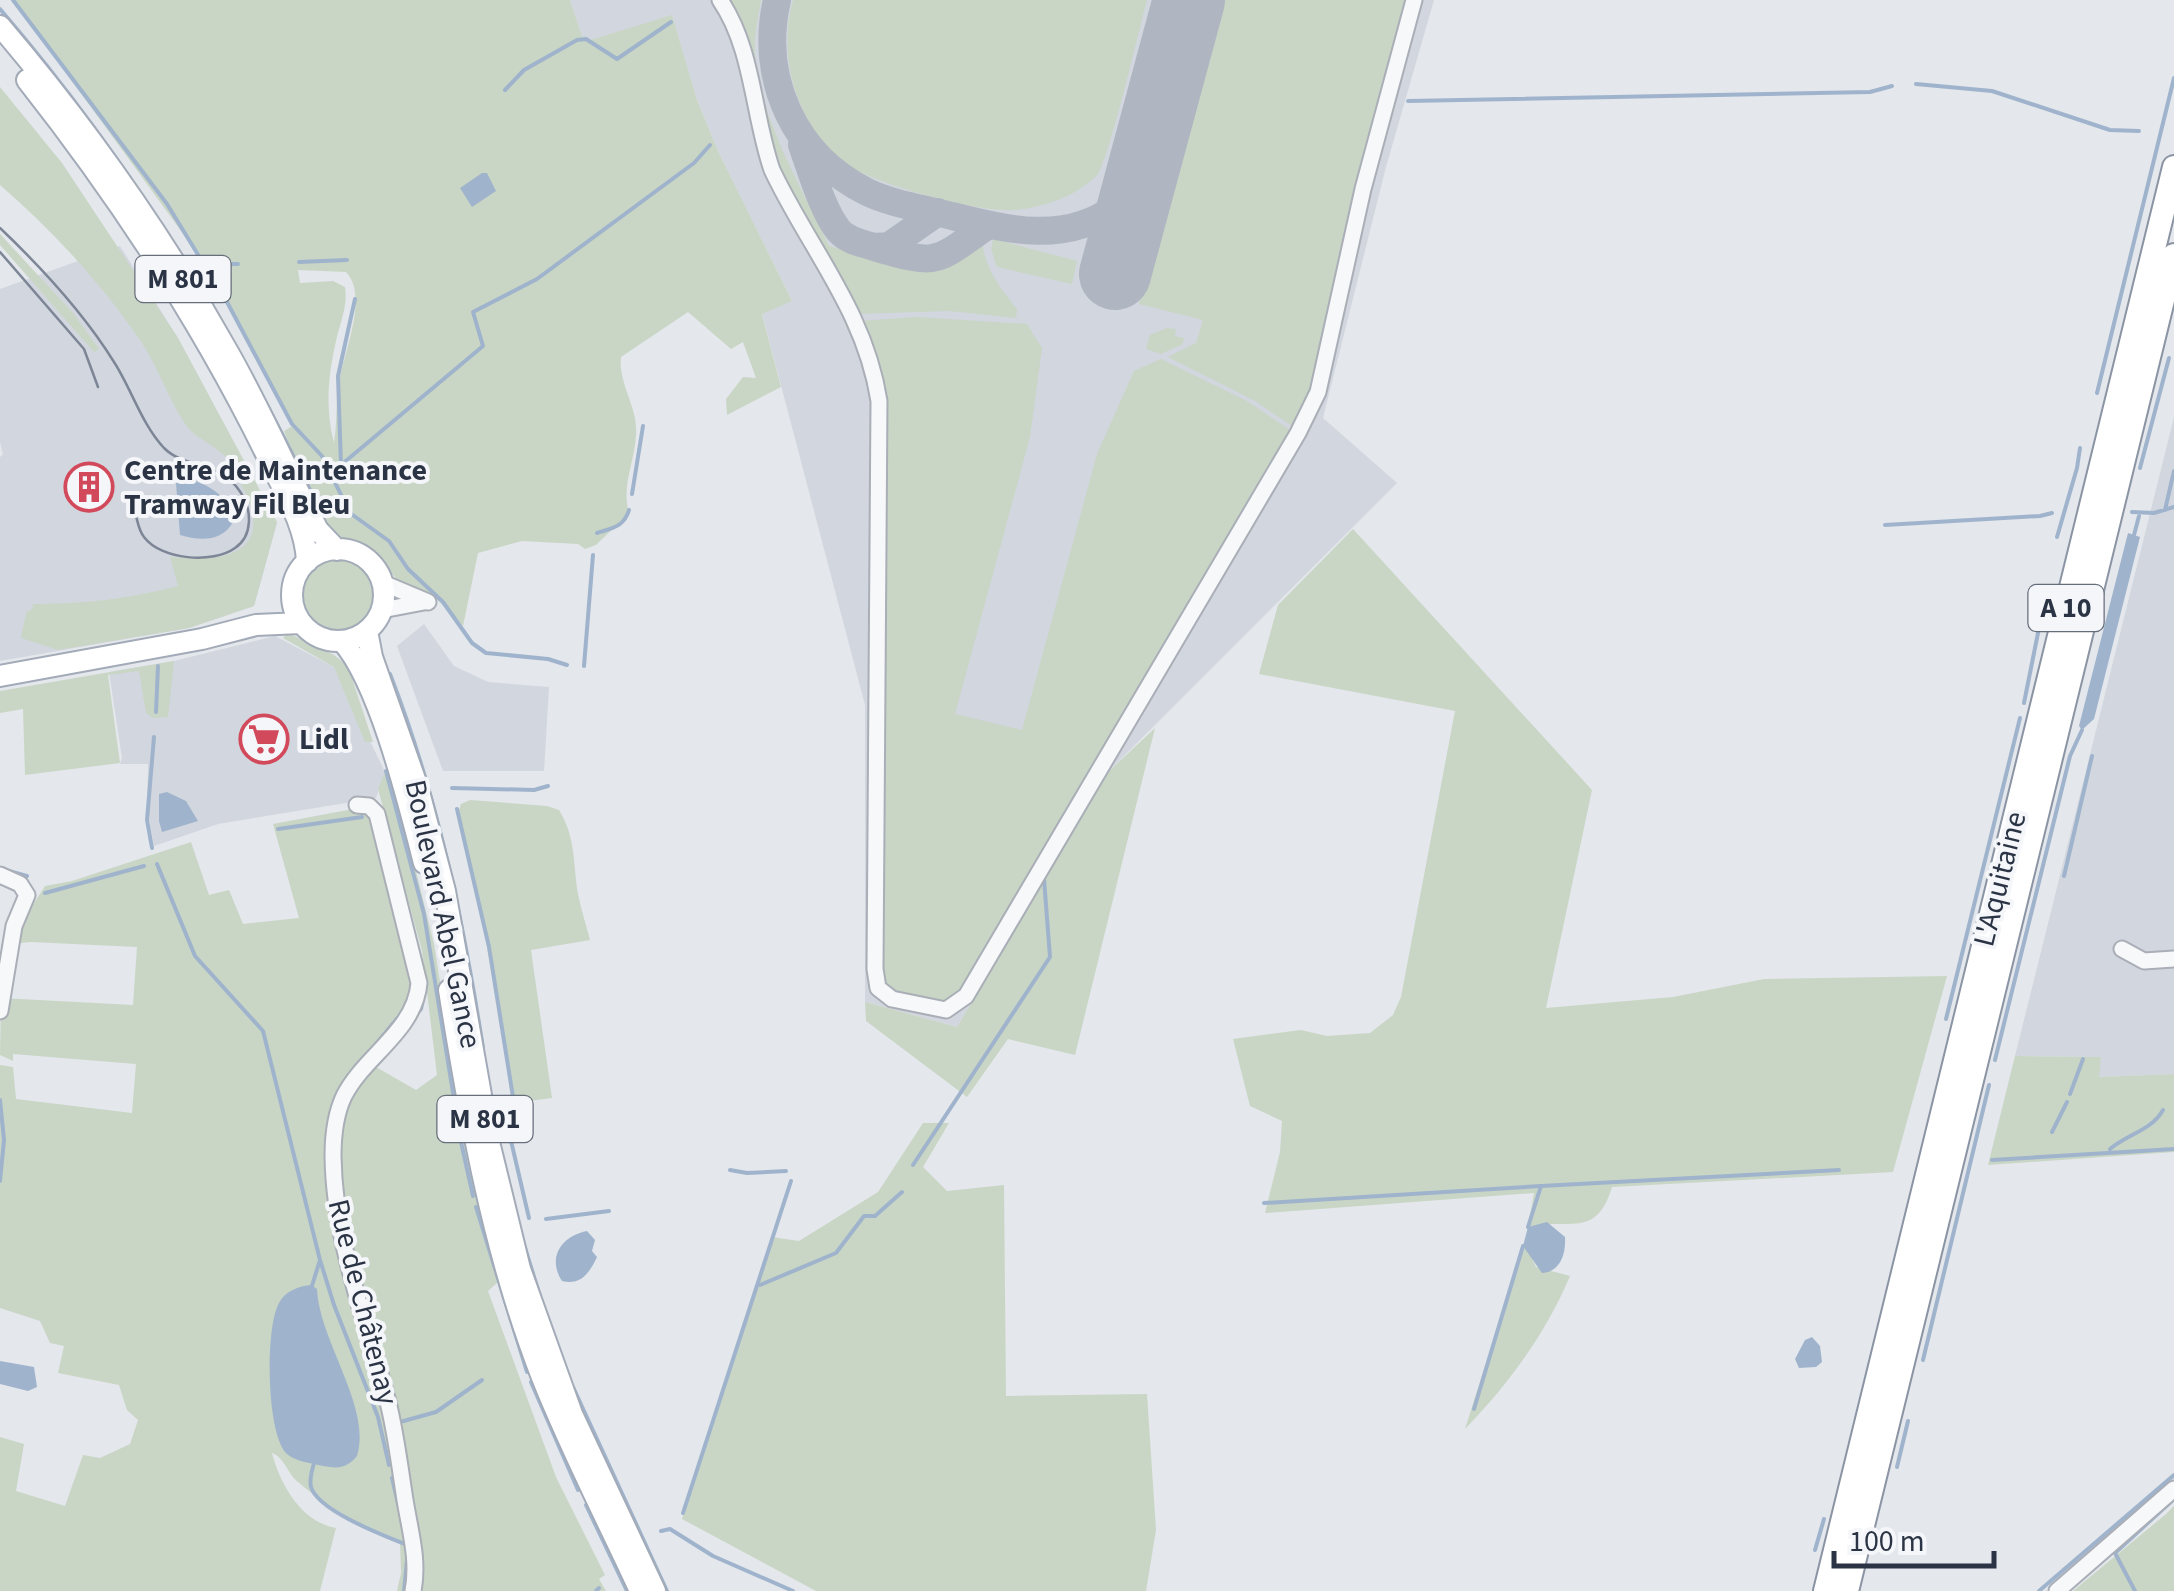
<svg xmlns="http://www.w3.org/2000/svg" width="2174" height="1591" viewBox="0 0 2174 1591" font-family="'Source Sans 3',sans-serif">
<style>
.built{fill:#d2d6de}
.green{fill:#c9d6c5;fill-rule:evenodd}
.water{fill:#9fb4cc}
.lines{fill:none;stroke-linecap:round;stroke-linejoin:round}
.stream{stroke:#9fb4cc;stroke-width:4}
.taxiway{stroke:#b0b6c1;stroke-width:28}
.runway{stroke:#b0b6c1;stroke-width:72}
.minor-casing{stroke:#a9aeb7;stroke-width:19}
.major-casing{stroke:#a3abb8;stroke-width:24}
.highway-casing{stroke:#8b94a3;stroke-width:26}
.minor{stroke:#f7f8fa;stroke-width:15}
.major{stroke:#fff;stroke-width:20}
.highway{stroke:#fff;stroke-width:22}
.tram{stroke:#7d8696;stroke-width:2.5}
.labels{text-anchor:middle;dominant-baseline:central;stroke-width:8;stroke-linejoin:round;paint-order:stroke}
.shield{fill:#f4f6f9;stroke:#676e7b;stroke-width:2.5}
.shield-label{font-size:28px;font-weight:bold;fill:#2b3445}
.poi-label{font-size:30px;font-weight:bold;fill:#2b3445;stroke:#f4f6f9;text-anchor:start}
.street-label{font-size:30px;fill:#2b3445;stroke:#f4f6f9}
</style>
<rect width="100%" height="100%" fill="#e4e7ec"/>
<path class="built" d="M570 0H1434L1386 167 1323 418 1397 483 1107 773 957 1027 865 1002V705L762 313 792 301 718 151 697 100 672 16 584 43Z
M120 246 178 338 277 523 254 606 189 628 0 661V457L3 454 0 442V289Z
M2174 417V1074L2098 1077 2101 1057 2015 1056Z
M424 624 454 666 488 682 549 687 544 771H443L397 646Z
M275 636 334 667 385 772 376 798 218 824 154 846 147 808 148 764H120L122 758 109 672 174 661Z"/>
<path class="green" d="M13 0H570L584 42 672 15 697 100 718 151 792 301 762 314 781 387 727 415 726 399 743 377 756 378 743 342 731 349 688 312 621 357C618 384 638 407 636 434 635 462 621 485 629 513L596 545 585 549 578 544 522 541 478 553 463 626 433 595C397 592 399 578 378 557 367 547 354 549 342 542 316 527 295 459 284 431L294 425 216 279ZM298 270 346 272C370 297 342 356 338 387 336 405 337 425 334 443 325 408 328 376 336 341 340 323 348 306 345 287L333 281 300 283Z
M723 0H761C759 13 756 26 755 39 751 104 802 188 829 246L922 271 976 240 982 242C986 270 1000 288 1017 309L1016 318 949 311 856 314 782 183Z
M793 0H1147C1140 26 1108 164 1097 175 1077 196 1042 208 1014 210 978 213 868 183 840 160 796 121 777 56 793 0Z
M1223 0H1411L1316 376 1306 408 1295 428 1255 401 1168 357 1196 343 1203 320 1139 304Z
M0 87 62 163 178 338 277 522 254 606 189 628 58 650 21 638 26 613 33 608 32 604C83 604 129 599 178 586L170 557C219 562 276 557 244 490 239 480 235 465 226 457 214 445 195 438 185 424 168 398 159 369 142 343 102 284 54 232 0 185Z
M0 234 73 313 99 349 94 352 0 245Z
M993 239 1077 261 1072 284 997 267 991 249Z
M916 317 1027 324 1042 348 1030 437 955 714 1022 730 1097 454 1134 371 1161 359 1247 401 1293 432 1110 736 965 987 943 1003 896 996 882 987 878 402 860 321Z
M1167 328 1176 329 1175 336 1184 338 1183 344 1161 354 1146 349 1150 335Z
M1353 529 1592 790 1546 1008 1673 997 1764 979 1947 976 1893 1172 1612 1187C1596 1240 1569 1217 1528 1227L1534 1193 1265 1213 1280 1152 1282 1121 1250 1106 1233 1039 1301 1030 1327 1036 1370 1033 1393 1015 1401 997 1455 711 1259 674 1278 605Z
M301 596a37 37 0 1 1 74 0a37 37 0 1 1-74 0Z
M288 633 334 655 348 666 373 742H365L334 667 283 638Z
M174 661 168 717 153 718 146 713 139 671 108 675 120 763 25 775 23 709 0 713V691Z
M1155 728 1075 1055 1008 1039 967 1097 866 1021 865 1002 957 1027 1107 773Z
M385 772 396 790 434 944 468 1160 498 1282 488 1291 556 1477 605 1575 599 1579 606 1591H397L401 1573 400 1543C362 1527 329 1509 298 1482 287 1473 285 1458 272 1453 280 1484 301 1522 336 1528L320 1591H0V1437L24 1444 16 1491 65 1506 83 1455 100 1458 130 1444 138 1420 127 1410 119 1385 58 1373 64 1346 50 1343 40 1321 0 1308V1065L13 1067 16 1099 132 1113 136 1064 13 1054V1061L0 1055 1 998 133 1005 137 947 31 942 11 944C18 922 33 906 45 886L72 881 191 842 209 895 229 890 243 924 299 918 273 824 353 809 371 811 418 993 369 1063 416 1090 437 1075 422 951 378 789Z
M470 800 547 806 559 810C576 837 573 864 578 894 581 909 586 925 590 940L531 950 552 1098 514 1103 484 930 457 816 461 804Z
M2015 1056 2101 1057 2099 1077 2174 1074V1152L1988 1165Z
M923 1123H949L923 1167 947 1191 1004 1185 1006 1396 1147 1394 1156 1530 1146 1591H816L682 1519 772 1237 799 1241 878 1192Z
M1523 1246H1526L1536 1267 1570 1276C1545 1335 1509 1383 1465 1429Z
M2174 1506V1591H2073L2166 1514Z"/>
<path class="water" d="M482 173H487L496 191 472 207 460 188Z
M185 478C208 484 231 496 233 522 222 542 200 541 180 535L176 483Z
M2128 533 2140 537 2094 719 2082 730 2079 726Z
M167 792 186 801 198 821 162 832 159 821V794Z
M1547 1222 1565 1237C1566 1253 1561 1272 1542 1273L1523 1246 1528 1227Z
M587 1231 595 1240 592 1251 597 1257C590 1272 581 1286 562 1281 547 1258 561 1236 587 1231Z
M311 1285 317 1289C319 1341 372 1407 357 1456 347 1468 339 1469 323 1466 312 1463 296 1462 287 1454 266 1435 265 1327 279 1303 285 1291 299 1286 311 1285Z
M1812 1337 1820 1346 1822 1362 1816 1367 1799 1368 1795 1359 1805 1340Z
M0 1361 34 1367 37 1387 28 1391 0 1384Z"/>
<g class="lines">
<path class="stream" d="M13 0 167 204 227 302 292 424 322 456 350 513 389 541 408 569 443 602 472 643 486 653 548 659 567 665
M0 9C129 159 231 325 316 502
M1916 84 1992 91 2110 130 2139 131
M505 90 524 70 577 40 586 39 617 59 671 22
M1408 101 1870 92 1892 86
M299 262 347 260
M227 264H238
M2097 393 2174 78
M341 465 338 376 355 299
M2140 468 2169 358
M345 481 341 465 483 346 473 312 537 279 694 163 710 145
M632 494 643 426
M2165 510 2174 471
M2132 512 2154 513 2174 507
M1885 525 2040 516 2052 513
M597 533C612 528 624 527 629 510
M2134 535 2139 516
M2057 537 2077 468 2080 448
M584 666 593 555
M390 674C437 795 463 919 483 1048
M2024 703 2046 593
M156 712 158 666
M386 771 424 914 461 1142 473 1196
M452 788 534 790 548 786
M457 809 489 947 513 1097
M278 829 362 817
M152 848 147 820 154 737
M157 864 195 956 263 1031 320 1260 334 1305 378 1417 389 1465
M5 870 27 876
M2064 876 2092 756
M45 893 144 866
M414 1017 421 1009 425 990
M1946 1019 2020 718
M376 1044 400 1015
M1995 1060 2070 756 2082 730
M2070 1094 2083 1059
M0 1100 4 1140 0 1181
M508 1128 529 1218
M2052 1132 2067 1102
M2110 1149C2128 1134 2152 1130 2163 1110
M1992 1160 2174 1149
M913 1165 1050 957 1044 879
M730 1170 747 1173 786 1171
M1541 1186 1839 1170
M1264 1203 1541 1186 1528 1227
M476 1207 527 1372
M546 1219 609 1211
M522 1238 540 1296
M760 1285 836 1253 864 1216H875L902 1192
M311 1289 320 1260
M1923 1360 1989 1085
M531 1382 578 1490
M573 1387 667 1591
M1474 1409 1523 1246
M400 1422 436 1412 482 1380
M314 1463C312 1471 309 1479 311 1487 318 1511 385 1536 407 1545
M1897 1467 1908 1421
M392 1478 399 1508
M586 1505 627 1591
M683 1513 791 1181
M661 1531 670 1529 713 1556 793 1591
M1815 1550 1824 1519
M404 1591 407 1560
M596 1591 599 1588
M2039 1591 2174 1475
M2135 1591 2115 1553 2174 1499"/>
<path class="taxiway" d="M777 0C759 78 794 156 867 192 892 204 921 208 948 215 1004 229 1066 246 1117 206 1126 198 1133 186 1141 176
M802 145C811 170 823 212 839 231 848 241 862 243 874 247 939 266 934 263 988 225
M874 247 889 246 938 212"/>
<path class="runway" d="M1115 274 1189 0"/>
<g class="minor-casing">
<path id="minor" d="M720 0C753 48 753 115 772 170 810 250 865 311 879 401L875 969 878 988 892 999 946 1010 966 996 1298 433 1318 392 1363 189 1414 0
M383 583 428 602
M382 610 424 602
M357 805 369 806 377 814 419 983C415 1031 364 1056 344 1096 335 1115 333 1135 333 1156 334 1241 366 1321 388 1402 396 1434 400 1468 405 1500 410 1531 419 1560 413 1591
M0 875 20 884 27 895 14 926 0 1011
M2122 949 2144 961 2174 959
M2057 1591 2174 1489"/>
</g>
<g class="major-casing">
<path id="major" d="M0 26C86 127 163 236 228 352 261 410 287 471 318 530L337 550
M27 80C120 198 204 326 270 462 285 493 306 527 307 562
M292 595a46 46 0 1 1 92 0a46 46 0 1 1-92 0Z
M367 631 372 657 418 788 445 891 490 1146 520 1269 572 1414 655 1591
M342 641C380 684 409 805 424 863
M0 676 202 639 256 625 301 623
M449 990C470 1121 493 1251 541 1375 570 1449 607 1519 640 1591"/>
</g>
<g class="highway-casing">
<path id="highway" d="M1825 1591 2174 167
M1847 1591 2174 255"/>
</g>
<use href="#minor" class="minor"/>
<use href="#major" class="major"/>
<use href="#highway" class="highway"/>
<path class="tram" d="M0 228C42 268 83 312 114 362 131 388 142 425 164 448 186 470 221 460 241 493 252 510 253 536 235 548 213 564 161 560 144 537 139 531 138 523 136 516
M0 252 84 349 98 387"/>
</g>
<defs>
<g id="building-ring" transform="scale(2.5)"><circle r="9.5" fill="#f4f6f9" stroke="#d1495b" stroke-width="1.5"/><path d="M-4-6H4V6H1V3H-1V6H-4ZM-2.5-4.3h1.7v1.8h-1.7ZM.8-4.3h1.7v1.8H.8ZM-2.5-1h1.7V.8h-1.7ZM.8-1h1.7V.8H.8Z" fill="#d1495b"/></g>
<g id="supermarket-ring" transform="scale(2.5)"><circle r="9.5" fill="#f4f6f9" stroke="#d1495b" stroke-width="1.5"/><path d="M-6-5.5h2.5l.6 2H6L4.5 2H-2.5L-4.4-4H-6ZM-1.5 3.2a1.3 1.3 0 1 0 .1 0ZM3 3.2a1.3 1.3 0 1 0 .1 0Z" fill="#d1495b"/></g>
</defs>
<g fill-rule="evenodd">
<use href="#building-ring" x="89" y="487"/>
<use href="#supermarket-ring" x="264" y="739"/>
</g>
<g class="labels">
<g class="shield">
<rect x="135.5" y="256" width="95" height="46" rx="8"/>
<rect x="2028.5" y="585" width="75" height="46" rx="8"/>
<rect x="437.5" y="1096" width="95" height="46" rx="8"/>
</g>
<g class="shield-label">
<text x="183" y="279">M 801</text>
<text x="2066" y="608">A 10</text>
<text x="485" y="1119">M 801</text>
</g>
<g class="poi-label">
<text x="124" y="470">Centre de Maintenance<tspan x="124" dy="34">Tramway Fil Bleu</tspan></text>
<text x="299" y="739">Lidl</text>
</g>
<g class="street-label">
<text transform="translate(2000 879) rotate(-76)">L'Aquitaine</text>
<text transform="translate(443 914) rotate(78)">Boulevard Abel Gance</text>
<text transform="translate(363 1302) rotate(76)">Rue de Châtenay</text>
</g>
</g>
<path d="M1834 1551v15h160v-15" fill="none" stroke="#2b3445" stroke-width="5"/>
<text x="1849" y="1551" font-size="30" fill="#2b3445" stroke="#f4f6f9" stroke-width="8" paint-order="stroke">100 m</text>
</svg>
